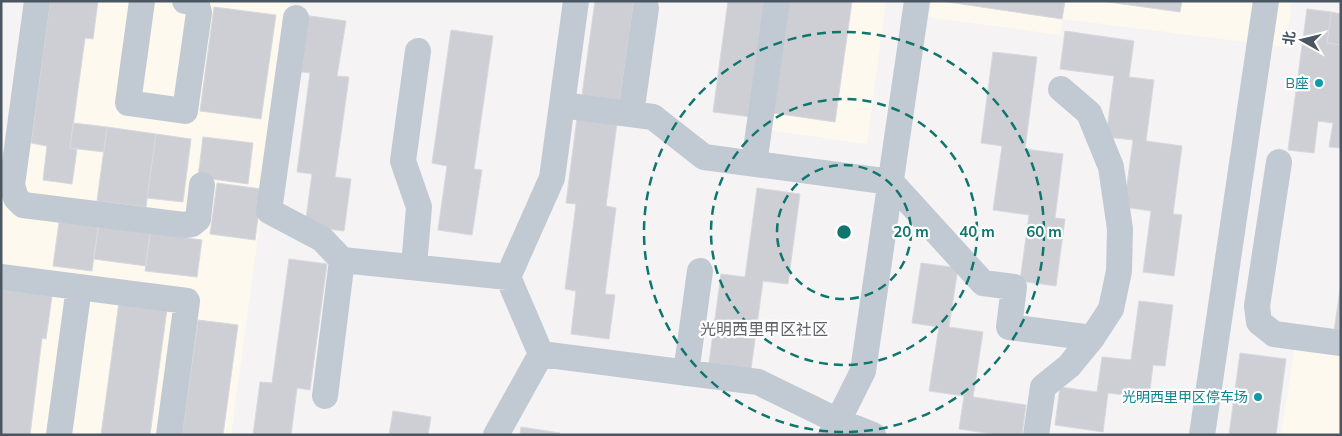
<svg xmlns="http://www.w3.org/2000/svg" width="1342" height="436" viewBox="0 0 1342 436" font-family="Mulish,'Noto Sans SC',sans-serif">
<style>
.commercial{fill:#fdf9ef}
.building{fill:#cdcfd5;stroke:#d7d9de}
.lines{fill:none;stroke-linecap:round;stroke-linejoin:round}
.minor{stroke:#c1cad2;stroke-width:26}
.ring{fill:none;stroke:#0f766e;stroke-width:2.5;stroke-dasharray:9 6}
.culture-dot{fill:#0f9aa8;stroke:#fff;stroke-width:2}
.labels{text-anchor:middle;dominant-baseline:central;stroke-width:4.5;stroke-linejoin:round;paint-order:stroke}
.culture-label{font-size:14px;fill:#0d838f;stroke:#fff;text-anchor:end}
.quarter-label{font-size:16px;fill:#5f6368;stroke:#fff}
.centre{fill:#0f766e;stroke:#fff;stroke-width:2.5}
.ring-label{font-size:15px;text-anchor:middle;font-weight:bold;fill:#0f766e;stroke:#fff;stroke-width:4.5;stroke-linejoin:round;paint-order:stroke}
</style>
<rect width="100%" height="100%" fill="#f5f3f3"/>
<path class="commercial" d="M25 1H290L231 435H1V184Z
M780 1H886L867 144 762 129Z
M931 1H1292L1285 47 1063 19 1060 35 929 17Z
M1295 344 1341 351V435H1281Z"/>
<path class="building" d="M50 1H98L93 39 85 38 70 148 77 149 72 184 43 180 47 146 31 143Z
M595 1H634L620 100 582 95Z
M728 1H768L752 117 713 112Z
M788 1H852L835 122 773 113Z
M941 1H1065L1062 19Z
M1101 1H1182L1180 12Z
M214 7 276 15 261 119 200 111Z
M1307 9 1331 12 1327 43 1341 45V148L1329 147 1333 123 1318 121 1314 153 1288 150Z
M1331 12 1341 14V45L1327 43Z
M303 15 346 21 337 76 349 77 335 177 351 179 344 231 305 226 312 174 297 172 310 73 295 71Z
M451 30 493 36 474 169 482 170 472 235 438 230 447 166 432 163Z
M1065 31 1134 41 1129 77 1154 80 1146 141 1182 146 1173 214 1182 215 1174 276 1143 272 1151 211 1124 207 1133 140 1106 137 1114 76 1060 69Z
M993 52 1037 57 1025 149 1063 154 1055 218 1065 219 1056 286 1020 281 1029 215 993 210 1002 146 981 143Z
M577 118 617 123 606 206 616 208 605 294 615 295 609 339 571 334 576 291 565 289 576 204 566 203Z
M73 123 107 127 104 152 70 148Z
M107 127 156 134 146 207 97 201Z
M156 134 191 139 183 202 147 198Z
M203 137 253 143 248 184 198 177Z
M217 183 262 189 255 240 210 234Z
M757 188 800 194 788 284 763 281 751 369 709 363 721 274 745 277Z
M59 222 98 227 92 271 53 266Z
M98 227 150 233 146 266 94 259Z
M150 233 202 240 197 277 145 271Z
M289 259 327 264 310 390 297 388 291 435H253L260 382 272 383Z
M921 263 958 268 949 327 983 332 973 397 1026 405 1022 435H999L959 429 964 396 929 391 939 327 912 323Z
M1341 283V339L1333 338Z
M1 290 52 296 46 339 42 338 30 435H1Z
M1139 301 1173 305 1165 366 1153 365 1149 398 1108 393 1103 432 1055 425 1060 387 1097 392 1102 357 1131 360Z
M119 302 167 309 150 435H101Z
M198 320 238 325 223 435H182Z
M1240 353 1286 359 1276 435H1229Z
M393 411 431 417 428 435H389Z
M521 427 560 433 559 435H520Z"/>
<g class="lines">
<path class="minor" d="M37 1 12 185 16 198 23 205 184 225 192 224 198 219 202 185
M142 1 128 103 185 111 199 13 197 5 192 2 185 1
M296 18 269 211 322 239 342 260
M562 105 653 117 704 157 891 182 983 283 1014 287 1009 327 1092 338
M631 114 646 8
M1279 162 1257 306 1259 322 1274 334 1341 343
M754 164 777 1
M414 266 419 207 403 161 418 51
M1 277 187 301 169 435
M541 354 508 277 552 178 576 1
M686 373 700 271
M325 396 342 260 508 277
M59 435 79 287
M496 435 541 354 758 382 838 421 873 435
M831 435 863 371 917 1
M1036 435 1043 387 1069 366 1092 338 1111 309 1119 271 1120 229 1111 167 1089 113 1061 89
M1202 435 1266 1"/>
</g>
<g class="ring">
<circle cx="844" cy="232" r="67"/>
<circle cx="844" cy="232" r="133"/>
<circle cx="844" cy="232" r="200"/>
</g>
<g class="culture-dot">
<circle cx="1319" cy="83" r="5"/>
<circle cx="1258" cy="397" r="5"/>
</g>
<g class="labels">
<g class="culture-label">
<text x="1309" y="83">B座</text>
<text x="1248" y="397">光明西里甲区停车场</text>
</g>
<g class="quarter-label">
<text x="764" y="329">光明西里甲区社区</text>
</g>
</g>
<circle cx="844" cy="232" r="8" class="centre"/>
<g class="ring-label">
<text x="911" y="237">20 m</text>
<text x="977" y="237">40 m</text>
<text x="1044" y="237">60 m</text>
</g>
<rect width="1342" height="436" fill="none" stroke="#4a5661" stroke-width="5"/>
<g transform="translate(1302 40) rotate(278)" stroke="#ffffff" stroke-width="4" paint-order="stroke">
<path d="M0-4L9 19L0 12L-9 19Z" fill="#4a5661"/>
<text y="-8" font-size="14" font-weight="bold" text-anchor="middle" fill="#4a5661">北</text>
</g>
</svg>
